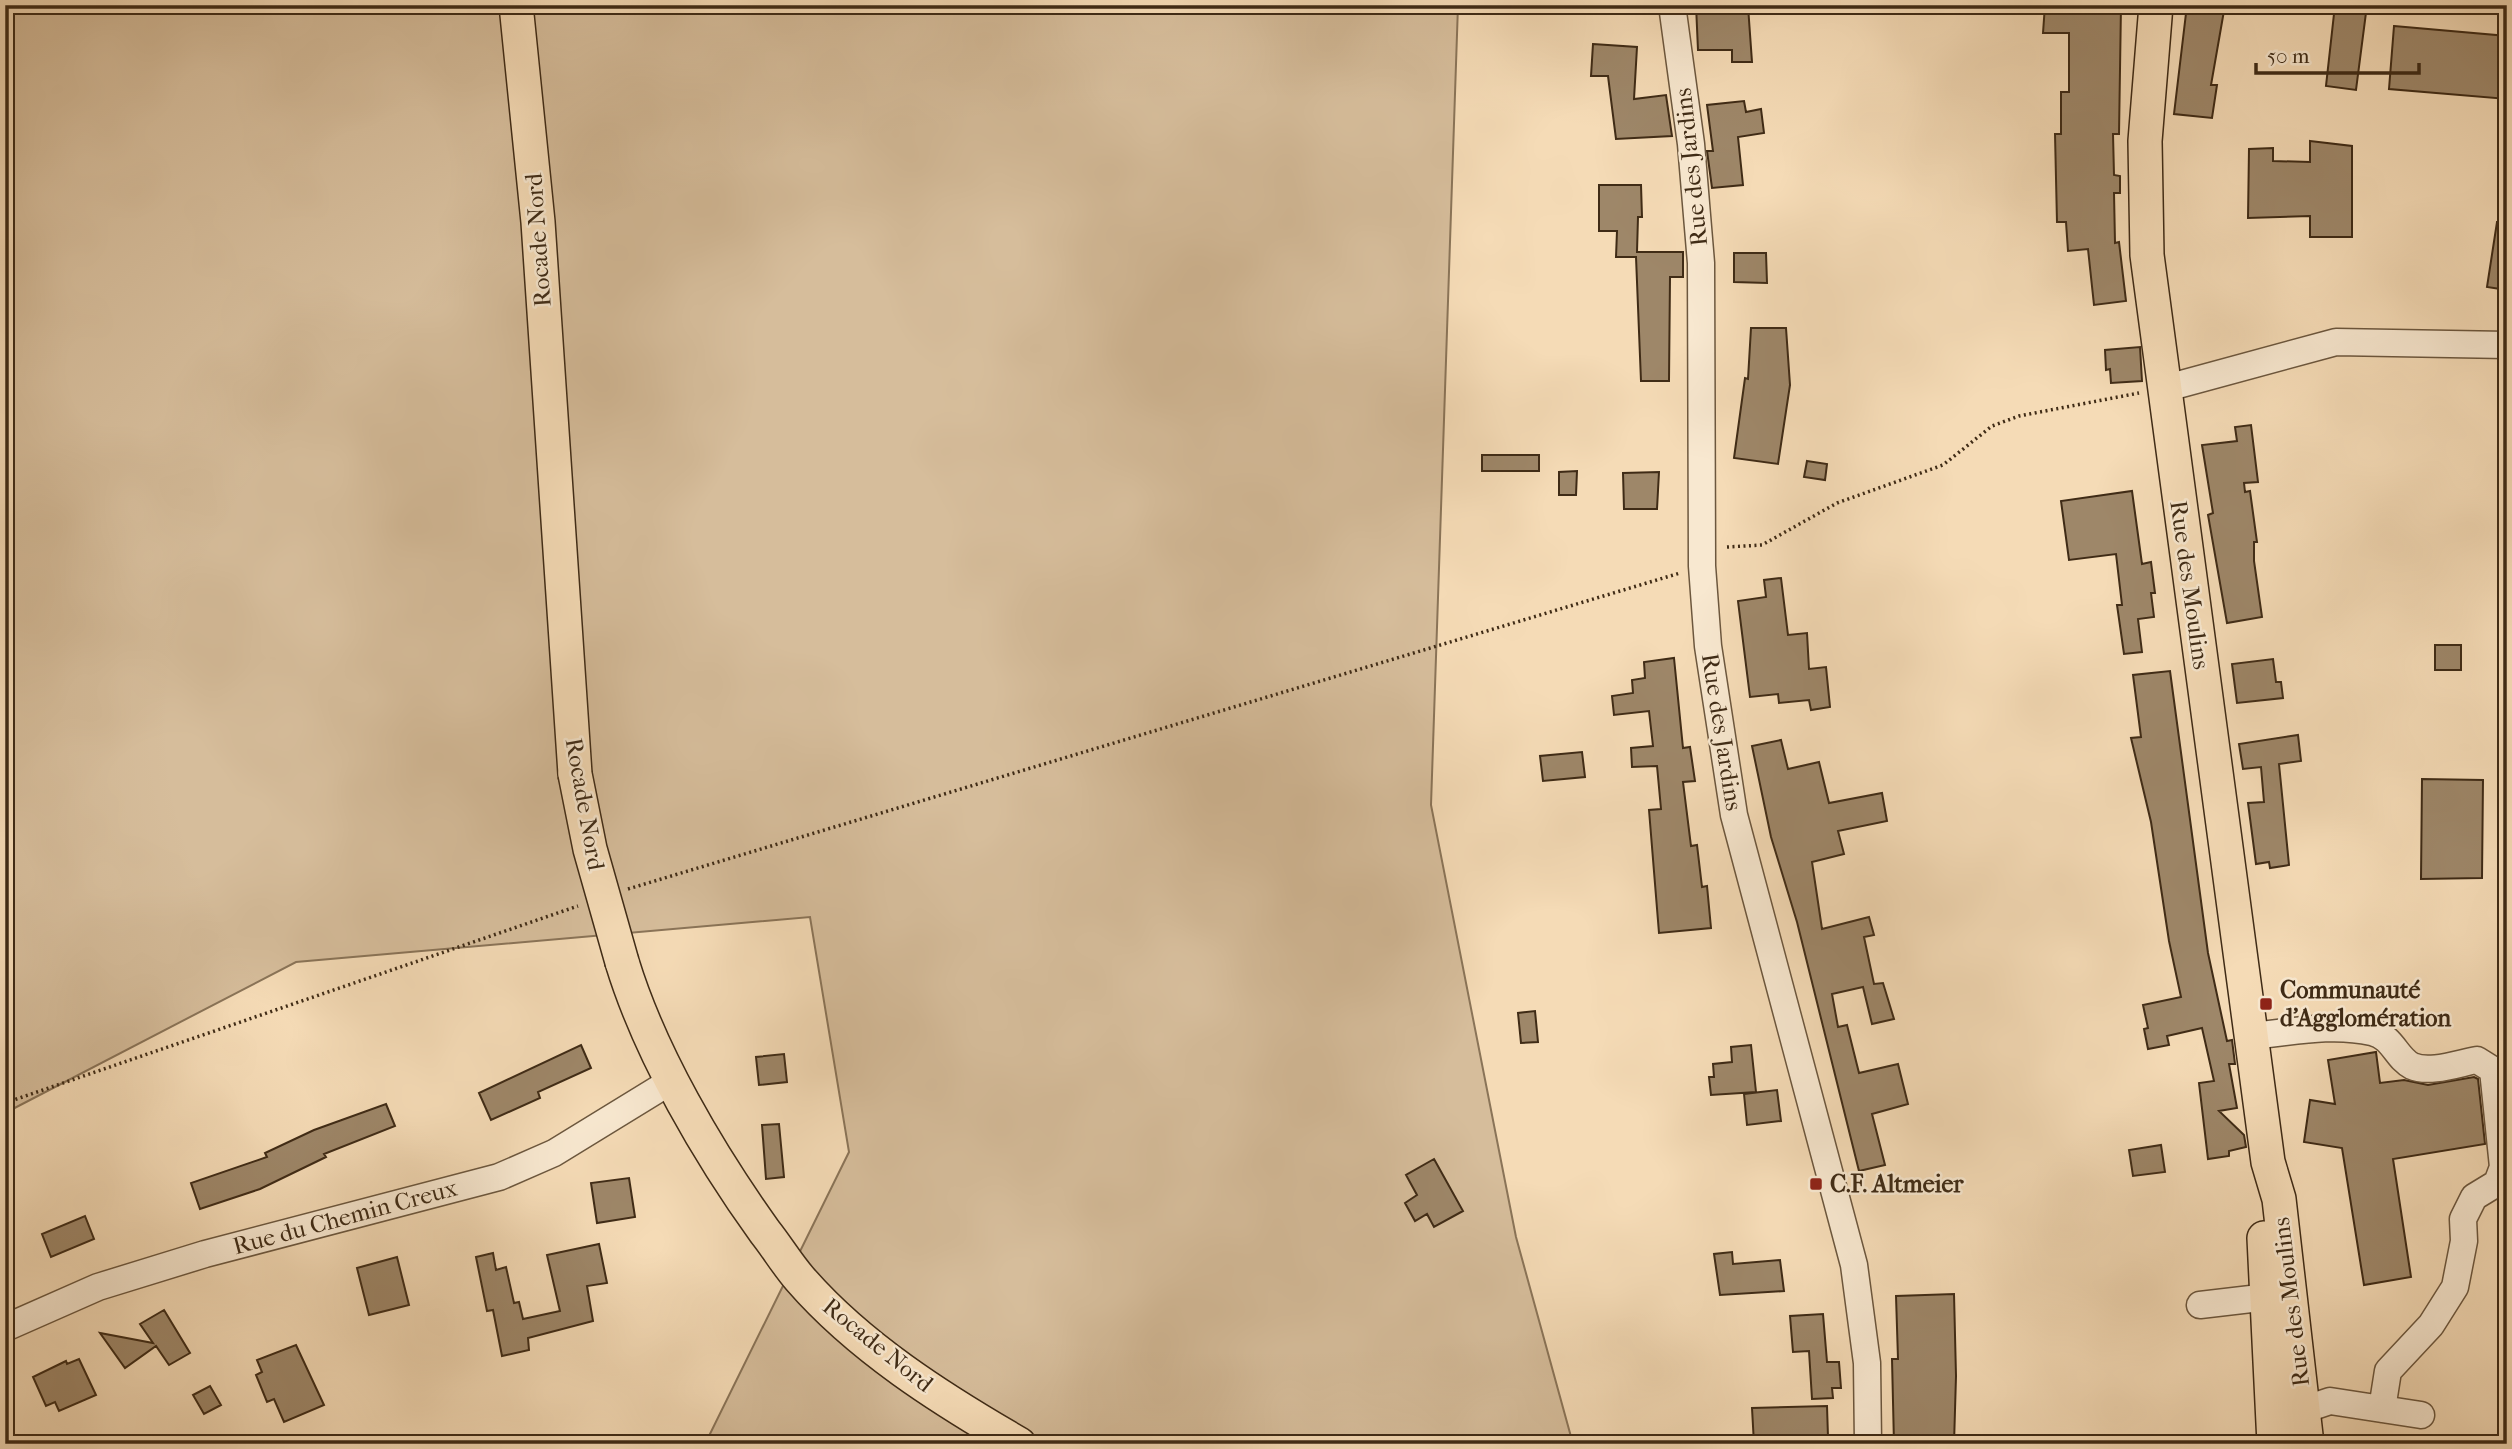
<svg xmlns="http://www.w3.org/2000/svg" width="2512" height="1449" viewBox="0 0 2512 1449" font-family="'IM FELL French Canon',serif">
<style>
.green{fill:#d6bd9b;stroke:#8a7458;stroke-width:2}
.building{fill:#9e8769;stroke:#3f2b16;stroke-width:2}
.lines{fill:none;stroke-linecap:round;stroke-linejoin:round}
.minor-casing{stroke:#6c573e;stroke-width:29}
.major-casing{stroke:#3f2b16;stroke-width:36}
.path{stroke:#3f2b16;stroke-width:3.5;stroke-dasharray:2 3.5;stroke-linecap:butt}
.minor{stroke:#f8e8d0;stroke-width:26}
.major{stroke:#f5dbb6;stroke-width:33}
.major-bridge-casing{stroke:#3f2b16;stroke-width:36;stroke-linecap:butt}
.major-bridge{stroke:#f5dbb6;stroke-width:33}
.poi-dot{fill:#8f2418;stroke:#f8e8d0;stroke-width:2.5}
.labels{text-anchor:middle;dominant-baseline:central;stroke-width:5;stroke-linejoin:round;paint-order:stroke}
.street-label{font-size:24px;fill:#3f2b16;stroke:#f8e8d0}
.poi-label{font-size:24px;font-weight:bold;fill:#3f2b16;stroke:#f8e8d0;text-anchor:start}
</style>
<rect width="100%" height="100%" fill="#f5dbb6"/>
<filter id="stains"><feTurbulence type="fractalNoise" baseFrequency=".00286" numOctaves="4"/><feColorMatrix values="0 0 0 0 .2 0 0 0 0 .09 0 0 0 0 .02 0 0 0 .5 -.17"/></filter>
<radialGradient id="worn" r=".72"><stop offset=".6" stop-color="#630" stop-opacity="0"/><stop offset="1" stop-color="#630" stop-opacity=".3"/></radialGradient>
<path class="green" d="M5 5H1458L1431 805 1516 1237 1573 1444H705L849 1152 810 917 296 962 5 1113Z"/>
<path class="building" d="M1696 5 1748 6 1752 62H1732V50H1698Z
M2045 5H2121L2119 134H2113L2114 175 2120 176V193H2114L2115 243 2119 242 2126 301 2094 305 2088 249 2068 251 2066 222H2057L2055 134H2061V92H2069V33H2043Z
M2187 5H2225L2211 85H2217L2212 118 2174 114Z
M2335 5H2367L2356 90 2326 86Z
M2394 26 2507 36V99L2389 89Z
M1593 44 1637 47 1634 99 1666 95 1672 136 1616 139 1608 76H1591Z
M1744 101 1746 112 1761 109 1764 133 1738 137 1743 185 1712 188 1707 151H1713L1707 105Z
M2310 141 2352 146V237H2310V216L2248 218 2249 149 2273 148V161L2310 162Z
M1599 185H1641L1642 217H1638L1637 252H1683V277H1670L1669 381H1641L1636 257H1616L1617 231H1599Z
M2497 222 2507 223V290L2487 287Z
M1734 253H1766L1767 283 1734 282Z
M1751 328H1786L1790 385 1778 464 1734 458 1745 378 1748 379Z
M2140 347 2142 381 2111 383 2110 369 2106 370 2105 350Z
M2251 425 2258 482 2244 483 2245 492 2250 491 2257 542H2254V561L2262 617 2227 623 2208 515 2213 513 2202 445 2237 441 2235 427Z
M1482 455H1539V471H1482Z
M1807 461 1827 464 1825 480 1804 477Z
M1577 471 1576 495H1559V472Z
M1659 472 1657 509H1624L1623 473Z
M2132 491 2142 564 2151 562 2155 593H2151L2154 617 2138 619 2142 652 2124 654 2117 605H2122L2116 554 2069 560 2061 501Z
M1781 578 1788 635 1807 633 1809 669 1826 667 1830 707 1811 710 1809 700 1779 703 1778 694 1750 697 1738 601 1766 597 1764 580Z
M2435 645H2461V670H2435Z
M1674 658 1683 748 1690 747 1695 781 1683 782 1691 846 1697 845 1702 887 1707 886 1711 928 1659 933 1649 810 1661 809 1657 766 1632 767 1631 748 1653 746 1649 711 1614 715 1612 696 1633 693 1632 680 1645 678 1644 662Z
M2273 659 2276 682H2281L2283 698 2237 703 2232 664Z
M2170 671 2208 953 2227 1041 2232 1040 2235 1064H2229L2237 1108 2219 1111 2244 1135 2246 1147 2229 1151V1156L2208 1159 2199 1083 2214 1081 2202 1028 2167 1036 2169 1045 2148 1049 2144 1029 2148 1028 2143 1005 2181 997 2169 941 2151 822 2131 738 2141 737 2133 675Z
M2298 735 2301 761 2279 764 2289 865 2270 868 2269 862 2256 864 2248 803 2264 802 2261 767 2243 769 2239 744Z
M1781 740 1788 769 1819 762 1829 803 1882 793 1887 821 1838 831 1844 854 1812 862 1822 929 1869 917 1874 935 1864 937 1874 984 1883 983 1894 1019 1872 1024 1863 987 1832 994 1838 1027 1847 1025 1859 1073 1898 1064 1908 1104 1872 1114 1885 1165 1859 1171 1797 922 1771 837 1752 746Z
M1582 752 1585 777 1543 781 1540 756Z
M2422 779 2483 780 2482 878 2421 879Z
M1535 1011 1538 1042 1521 1043 1518 1013Z
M581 1045 591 1068 538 1092 540 1098 491 1120 479 1093Z
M1751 1045 1756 1092 1711 1095 1709 1077H1714L1713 1064 1732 1062 1731 1047Z
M2376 1052 2380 1083 2404 1080 2428 1085 2474 1077 2478 1079 2485 1144 2393 1159 2411 1277 2364 1285 2342 1148 2304 1142 2310 1100 2335 1104 2328 1060Z
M784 1054 787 1082 759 1085 756 1057Z
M1777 1090 1781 1121 1747 1125 1744 1094Z
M386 1104 395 1126 324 1154 326 1157 260 1189 200 1209 191 1183 267 1157 265 1153 314 1130Z
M779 1124 784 1177 766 1179 762 1125Z
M2161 1145 2165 1172 2133 1176 2129 1150Z
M1434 1159 1463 1211 1434 1227 1427 1214 1415 1221 1405 1203 1417 1195 1406 1175Z
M629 1178 635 1217 597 1223 591 1183Z
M85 1216 94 1239 51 1257 42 1234Z
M599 1244 607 1283 587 1286 593 1321 528 1338 529 1350 502 1356 493 1310 487 1311 476 1257 493 1253 496 1270 506 1267 514 1303 519 1302 523 1319 560 1311 547 1255Z
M1732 1252 1733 1264 1780 1260 1784 1291 1720 1295 1714 1254Z
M397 1257 409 1305 369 1315 357 1268Z
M1954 1294 1956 1376 1954 1444H1894L1892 1359H1898L1896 1296Z
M164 1310 190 1353 169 1365 156 1346 125 1368 100 1333 153 1343 140 1324Z
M1823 1314 1827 1362H1839L1841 1388H1832L1833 1398 1812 1399 1809 1351 1793 1352 1790 1316Z
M296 1345 324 1405 284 1422 274 1399 267 1402 256 1375 262 1372 257 1360Z
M79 1359 96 1395 59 1411 55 1402 46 1406 33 1377 66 1361 67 1364Z
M210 1386 221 1405 204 1414 193 1395Z
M1827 1406 1828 1437 1774 1438V1444H1754L1752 1408Z"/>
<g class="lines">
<g class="minor-casing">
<path id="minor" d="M1672 5 1691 144 1701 263 1702 566 1708 646 1734 815 1854 1265 1867 1363 1868 1444
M2163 389 2336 342 2507 345
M2252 1036C2292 1032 2332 1023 2372 1032 2393 1037 2396 1058 2412 1066 2430 1074 2459 1063 2477 1060L2493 1070 2503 1167 2497 1183 2474 1197 2463 1219 2464 1241 2455 1287 2431 1325 2388 1371 2382 1409
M2200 1305 2285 1295
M5 1328 98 1287 205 1254 499 1177 554 1153 673 1080
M2294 1425 2303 1410 2330 1401 2421 1415"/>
</g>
<g class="major-casing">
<path id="major" d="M516 5 538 222 575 774
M2156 5 2145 141 2147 255 2268 1162 2279 1199 2307 1444
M622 962C650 1054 709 1154 765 1232 777 1247 787 1264 800 1279 859 1347 941 1399 1019 1444
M2264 1238 2274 1444"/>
</g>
<path class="path" d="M1727 547 1762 545 1837 503 1943 465 1992 426 2019 416 2139 393
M628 889 1680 573
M5 1103 578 906"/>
<use href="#minor" class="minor"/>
<use href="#major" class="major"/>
<g class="major-bridge-casing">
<path id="major-bridge" d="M575 774 590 849 622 962"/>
</g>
<use href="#major-bridge" class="major-bridge"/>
</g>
<g class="poi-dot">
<rect x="2259" y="997" width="14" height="14" rx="3.5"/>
<rect x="1809" y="1177" width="14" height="14" rx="3.5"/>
</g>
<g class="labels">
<g class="street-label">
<text transform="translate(1691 167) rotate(-96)">Rue des Jardins</text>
<text transform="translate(538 240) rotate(-94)">Rocade Nord</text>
<text transform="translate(2190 585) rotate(82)">Rue des Moulins</text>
<text transform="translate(1722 732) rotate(81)">Rue des Jardins</text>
<text transform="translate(585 804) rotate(80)">Rocade Nord</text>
<text transform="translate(345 1217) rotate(-15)">Rue du Chemin Creux</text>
<text transform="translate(2291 1302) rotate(-97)">Rue des Moulins</text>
<text transform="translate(878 1345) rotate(39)">Rocade Nord</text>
</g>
<g class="poi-label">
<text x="2280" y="990">Communauté<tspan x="2280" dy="28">d’Agglomération</tspan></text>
<text x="1830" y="1184">C.F. Altmeier</text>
</g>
</g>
<rect width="2512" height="1449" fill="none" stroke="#f5dbb6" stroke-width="28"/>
<rect x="7" y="7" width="2498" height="1435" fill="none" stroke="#3f2b16" stroke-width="3.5"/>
<rect x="14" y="14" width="2484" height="1421" fill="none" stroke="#3f2b16" stroke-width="2"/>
<path d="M2256 63v10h163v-10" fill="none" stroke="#3f2b16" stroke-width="3.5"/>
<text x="2267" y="63" font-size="21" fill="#3f2b16" stroke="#f8e8d0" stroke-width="5" paint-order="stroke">50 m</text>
<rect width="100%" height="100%" filter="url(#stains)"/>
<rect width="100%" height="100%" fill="url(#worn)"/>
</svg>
